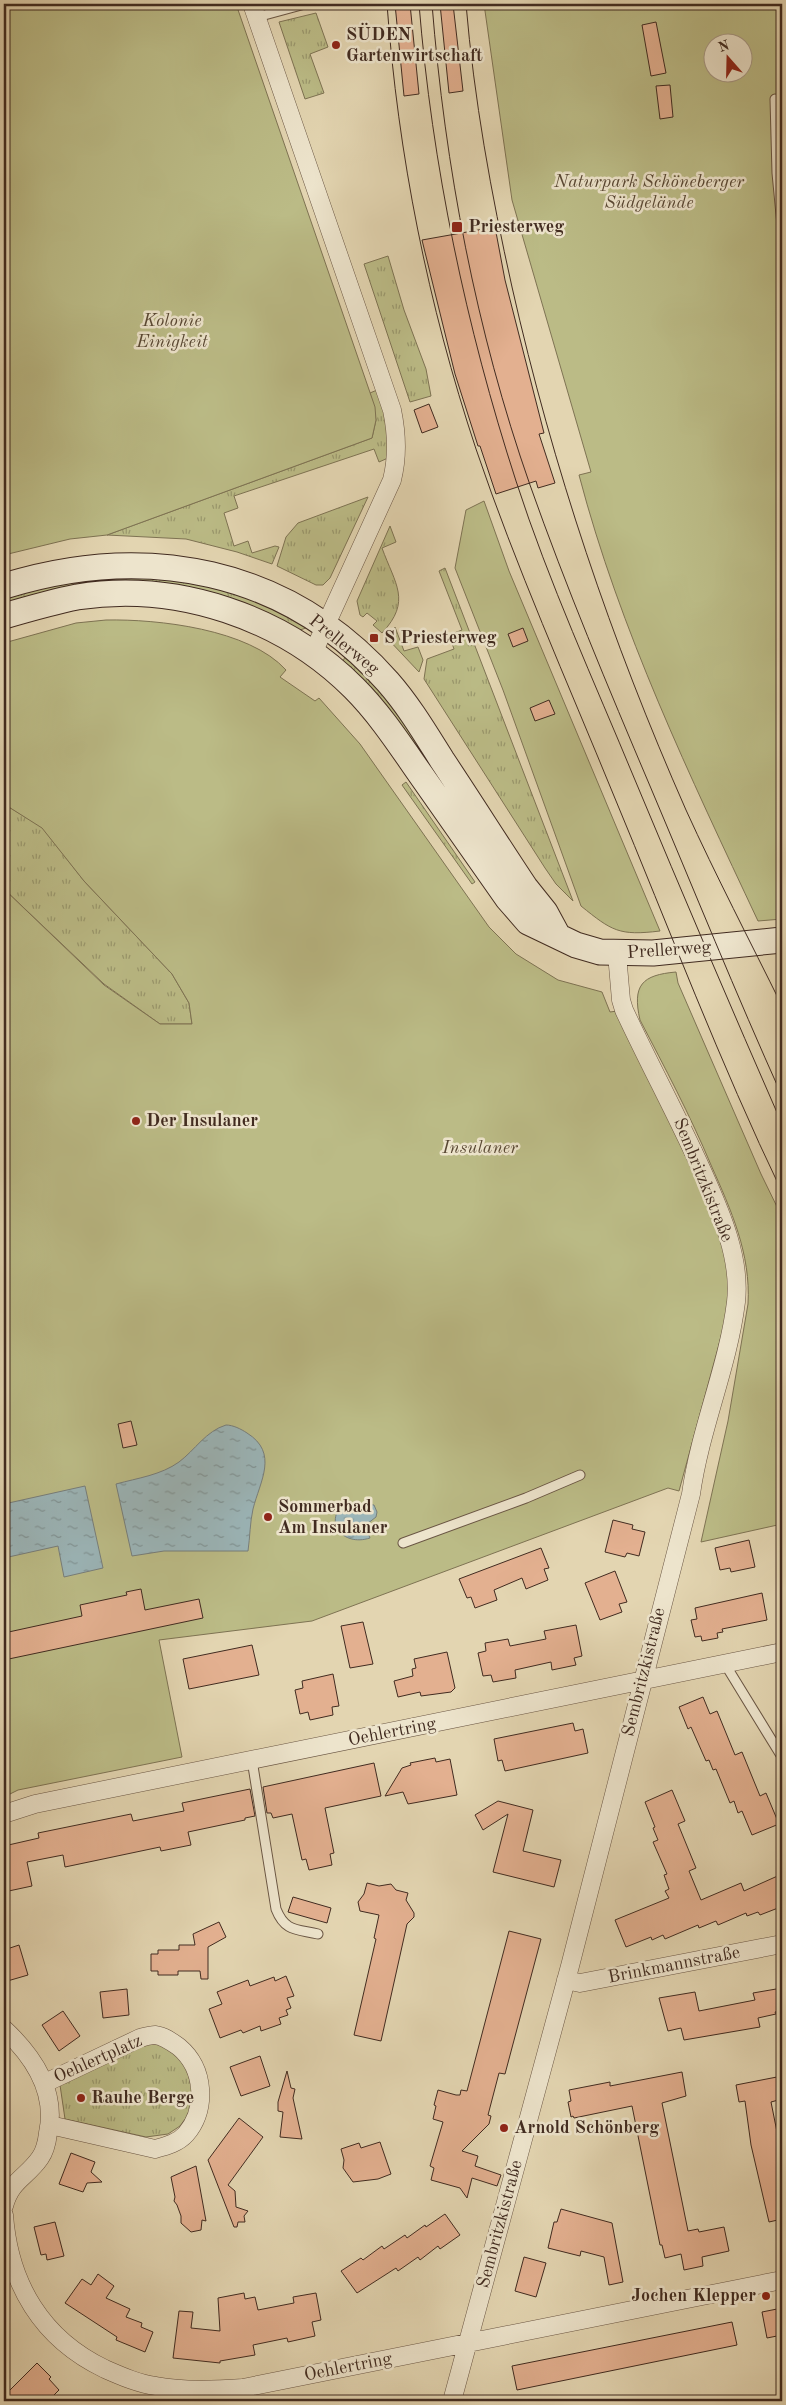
<svg xmlns="http://www.w3.org/2000/svg" width="786" height="2405" viewBox="0 0 786 2405" font-family="'Old Standard TT',serif">
<style>
.grass{fill:url(#grass-tufts);stroke:#7e7353}
.green{fill:#bbbb86;stroke:#7e7353;fill-rule:evenodd}
.water{fill:url(#water-ripples);stroke:#777e7b}
.building{fill:#e3b090;stroke:#412b20}
.lines{fill:none;stroke-linecap:round;stroke-linejoin:round}
.lane-casing{stroke:#6a5644;stroke-width:11}
.street-casing{stroke:#6a5644;stroke-width:19}
.secondary-casing{stroke:#412b20;stroke-width:27}
.lane{stroke:#ede4cc;stroke-width:9}
.street{stroke:#ede4cc;stroke-width:18}
.secondary{stroke:#ede4cc;stroke-width:25}
.tram{stroke:#412b20;stroke-width:1}
.poi-dot{fill:#8f2418;stroke:#ede4cc;stroke-width:2}
.labels{text-anchor:middle;dominant-baseline:central;stroke-width:5;stroke-linejoin:round;paint-order:stroke}
.poi-label{font-size:18px;font-weight:bold;fill:#412b20;stroke:#ede4cc;text-anchor:start}
.park-label{font-size:18px;font-style:italic;fill:#594834;stroke:#ede4cc}
.street-label{font-size:18px;fill:#412b20;stroke:#ede4cc}
</style>
<defs>
<pattern id="grass-tufts" width="24" height="20" patternUnits="userSpaceOnUse" patternTransform="scale(1.25)"><rect width="24" height="20" fill="#bbbb86"/><path d="M3 7l-1-3M5 7V3M7 7l1-3M15 17l-1-3M17 17v-4M19 17l1-3" fill="none" stroke="#9a986d"/></pattern>
<pattern id="water-ripples" width="26" height="14" patternUnits="userSpaceOnUse" patternTransform="scale(1.25)"><rect width="26" height="14" fill="#9bb5b8"/><path d="M2 4q2-2 4 0t4 0M15 11q2-2 4 0t4 0" fill="none" stroke="#809395"/></pattern>
</defs>
<rect width="100%" height="100%" fill="#e3d5b1"/>
<filter id="stains"><feTurbulence type="fractalNoise" baseFrequency=".004" numOctaves="4"/><feColorMatrix values="0 0 0 0 .2 0 0 0 0 .09 0 0 0 0 .02 0 0 0 .5 -.17"/></filter>
<radialGradient id="worn" r=".72"><stop offset=".6" stop-color="#630" stop-opacity="0"/><stop offset="1" stop-color="#630" stop-opacity=".3"/></radialGradient>
<path class="grass" d="M316 13 328 47 310 54 324 93 305 99 279 22Z
M388 256 404 310 426 369 431 396 410 402 364 264Z
M377 390 387 421 388 458 379 462 374 449 234 496 238 508 224 513 234 546 248 541 252 553 275 546 279 547 272 564 237 552 186 539 107 535 372 438 376 420 370 393Z
M368 497 330 578 323 585H316L277 566 286 537 298 523Z
M390 526 396 542 382 548C395 584 412 601 382 633L373 625 377 621 367 613 363 617 360 615 357 601Z
M445 568 573 901 556 884 545 868 424 679 427 659 454 649 449 635 462 630 439 571Z
M157 576 234 591 309 627 297 631 236 603 4 606V596L50 583Z
M395 627 404 651 418 647 423 660 419 672 386 637Z
M346 655 379 686 436 767 430 771 342 663Z
M406 782 475 882 472 884 402 785Z
M4 804 42 827 84 881 172 974 189 1003 192 1024H160L104 984 4 889Z
M146 2044 165 2045 185 2063 194 2095 191 2111 180 2126 168 2134 146 2137 65 2119 60 2085Z"/>
<path class="green" d="M4 4H236L375 407 376 420 372 438 107 535 70 539 4 555Z
M484 4H782V919L758 921C690 776 620 631 579 475L591 472 512 200ZM714 42H744V72H714Z
M484 501 509 571 660 931C619 936 612 931 581 906L503 690 455 568 466 510Z
M106 620C158 619 249 629 286 670L280 677 315 701 319 698 360 744 489 927 516 954 558 980 602 992 610 1012 617 1011 708 1201 725 1252 730 1286 725 1322 679 1491 668 1488 312 1621 159 1640 182 1757 18 1790 4 1797V889L104 985 160 1024H192L189 1003 172 974 84 881 42 828 4 804V643L76 623Z
M676 972 678 983 761 1174 782 1217V1524L701 1542 728 1421 748 1304C751 1254 731 1210 711 1165 690 1115 665 1068 640 1020 632 985 642 975 676 972Z"/>
<path class="water" d="M226 1425C233 1425 241 1429 247 1433 279 1453 260 1481 253 1509 250 1522 250 1537 248 1551H164L132 1556 116 1484C138 1478 161 1475 179 1462 195 1450 206 1431 226 1425Z
M85 1486 103 1568 64 1577 58 1546 4 1558V1504Z
M346 1501 352 1509H357L366 1504 374 1505 377 1512 376 1517 367 1524 366 1528 370 1538C342 1547 322 1521 346 1501Z"/>
<path class="building" d="M395 4H410L419 94 404 96Z
M440 4H453L463 91 449 93Z
M656 22 666 73 651 76 642 25Z
M670 85 673 117 660 119 656 86Z
M495 227 505 280 544 433 539 434 555 483 538 488 536 481 496 494 480 446H478L455 374 422 240Z
M429 404 438 427 422 433 414 410Z
M523 628 528 641 513 647 508 634Z
M549 700 555 714 535 721 530 708Z
M131 1421 137 1445 123 1448 118 1424Z
M613 1520 633 1525 632 1529 645 1532 639 1556 627 1553 625 1557 605 1552Z
M749 1540 755 1567 731 1572 730 1568 720 1570 715 1548Z
M541 1548 549 1568 544 1569 548 1580 526 1589 522 1578 494 1590 497 1600 475 1608 471 1597 467 1598 459 1579Z
M615 1571 627 1602 619 1604 622 1612 600 1620 585 1583Z
M141 1589 145 1610 199 1599 203 1618 4 1660V1633L82 1616 80 1605 127 1595 126 1592Z
M762 1593 767 1620 722 1629 723 1632 717 1633 718 1638 702 1641 701 1636 695 1637 691 1620 697 1619 695 1608Z
M363 1622 373 1664 350 1668 341 1626Z
M576 1625 582 1656 574 1658 576 1665 552 1670 551 1662 515 1670 516 1678 493 1682 491 1675 483 1676 478 1653 486 1651 485 1643 508 1639 510 1646 546 1639 544 1631Z
M252 1645 259 1675 189 1689 183 1659Z
M447 1652 455 1688 451 1692 421 1696 420 1692 398 1697 394 1681 413 1676 412 1669 416 1668 414 1659Z
M333 1674 339 1706 332 1707 333 1715 310 1720 308 1712 300 1714 295 1690 303 1688 302 1681Z
M703 1697 710 1714 717 1711 735 1755 742 1752 760 1796 766 1793 779 1824 752 1835 742 1811 738 1813 734 1801 730 1803 716 1769 713 1770 709 1760 706 1761 691 1727 688 1729 679 1707Z
M573 1723 575 1731 583 1729 588 1753 505 1771 502 1760 498 1761 494 1739Z
M435 1758 436 1762 450 1759 457 1795 408 1804 403 1792 385 1796 402 1768 411 1765 410 1763Z
M374 1763 381 1796 325 1808 334 1853 330 1854 332 1865 309 1870 306 1859 302 1860 292 1814 273 1818 271 1813H267L263 1787Z
M250 1789 255 1816 245 1818V1820L188 1832 191 1845 161 1851 160 1847 65 1867 63 1855 27 1862 32 1886 4 1892V1864L8 1863 4 1846 39 1838 38 1833 131 1814 133 1821 184 1811 182 1803Z
M672 1790 685 1821 678 1824 696 1868 689 1871 701 1900 741 1883 744 1891 782 1874V1901L777 1904 778 1908 760 1915 758 1912 747 1916 746 1913 718 1925 716 1921 699 1928 698 1925 665 1939 663 1935 652 1940 651 1937 626 1947 615 1920 669 1898 665 1891 669 1889 664 1875 667 1874 653 1842 658 1840 653 1828 655 1827 645 1802Z
M498 1801 533 1810 523 1851 561 1860 554 1887 493 1872 508 1814 483 1830 475 1815Z
M367 1883 379 1886 391 1884 396 1890 408 1893 406 1900 414 1913V1917L407 1924 381 2041 354 2035 376 1939 374 1938 379 1915 360 1911 358 1902 364 1894Z
M293 1897 331 1908 327 1923 288 1912Z
M219 1922 226 1937 208 1947V1979H201L200 1971H178V1975H158V1971H151V1954H158V1950H179V1945H195L193 1934Z
M509 1931 541 1939 505 2074 499 2073 488 2115 491 2116 489 2124 462 2151 478 2156 475 2166 501 2175 497 2186 472 2178 467 2198 460 2188 431 2180 434 2168 430 2166 443 2122 433 2119 436 2106 434 2105 438 2090 456 2095H460L461 2090 467 2091Z
M19 1945 28 1975 4 1982V1950Z
M286 1976 294 1996 287 1998 291 2008 286 2010 288 2015 279 2018 281 2024 261 2031 260 2026 243 2033 241 2030 220 2038 209 2009 222 2004 217 1992 248 1980 250 1986 274 1977 275 1981Z
M782 1988V2010L775 2012 776 2014 758 2018 760 2027 684 2040 681 2028 668 2031 659 1998 695 1992 699 2011 755 2000 753 1993Z
M127 1989 129 2015 103 2018 100 1992Z
M63 2011 80 2036 59 2051 42 2025Z
M260 2056 270 2086 241 2096 230 2067Z
M287 2071 291 2088 295 2089 293 2098 302 2139 280 2137 283 2112 278 2111V2102Z
M682 2072 686 2096 662 2103 688 2231 698 2229 699 2232 724 2227 729 2251 702 2257 703 2266 684 2270 681 2254 665 2258 662 2245H660L632 2106 574 2118 573 2116 571 2117 568 2102 571 2101 569 2090 610 2082V2086Z
M782 2076V2099L771 2102 782 2157V2219L769 2222 751 2145 745 2101 739 2102 736 2085Z
M239 2118 263 2137 228 2185 235 2191 236 2207 248 2211 244 2216 245 2222H238L237 2227H234L208 2160Z
M380 2142 391 2174 378 2179 353 2182 343 2168 344 2160 341 2149 359 2143 361 2148Z
M71 2153 95 2162 91 2172 102 2182 87 2183 83 2192 59 2184Z
M196 2166 206 2221 202 2220 201 2230 191 2232 181 2223V2216L177 2205 174 2201 175 2197 171 2177Z
M561 2209 612 2223 623 2282 609 2285 604 2257 581 2251 580 2256 548 2248 554 2222H557Z
M445 2214 460 2235 440 2249 438 2246 420 2260 418 2257 398 2271 396 2268 357 2293 341 2271 361 2258 363 2260 382 2246 384 2249 405 2235 407 2238 425 2225 426 2227Z
M55 2222 64 2256 47 2260 46 2254 41 2255 34 2227Z
M524 2257 546 2263 536 2297 515 2291Z
M98 2274 114 2286 106 2298 130 2309 126 2317 142 2323 141 2327 153 2332 145 2352 116 2340 117 2337 65 2303 82 2279 91 2285Z
M244 2293 245 2299 255 2297 258 2310 294 2303 293 2297 316 2293 321 2320 312 2322 315 2336 288 2342 287 2338 253 2345 255 2355 220 2361V2363L173 2358 179 2311 193 2312 191 2328 220 2331 218 2298Z
M782 2308V2335L767 2338 762 2312Z
M732 2322 737 2345 517 2390 512 2366Z
M37 2363 51 2377 49 2379 59 2390 48 2401H7L10 2395 7 2393Z"/>
<g class="lines">
<g class="lane-casing">
<path id="lane" d="M257 17 305 4
M775 99 777 173
M781 169 777 173 782 225
M403 1543 526 1498 580 1475
M725 1664 782 1757
M252 1760 276 1909C285 1932 297 1929 318 1934"/>
</g>
<g class="street-casing">
<path id="street" d="M252 4 392 410C397 434 398 456 392 480L313 653
M4 1814 35 1804 782 1652
M566 1980 580 1983 782 1944
M4 2029C33 2056 57 2091 48 2133 47 2142 45 2151 40 2158 26 2178 11 2180 4 2206
M45 2083 140 2038C144 2037 150 2035 155 2035 164 2036 172 2042 179 2047 205 2069 207 2109 186 2134 178 2143 166 2146 155 2149L50 2125
M4 2215C9 2284 42 2339 105 2369 121 2376 139 2384 156 2386 185 2391 213 2390 243 2388L782 2280
M452 2401 570 1966 691 1494C700 1429 728 1367 736 1302 741 1259 721 1213 704 1175 679 1119 650 1066 624 1010L621 1000 617 954"/>
</g>
<g class="secondary-casing">
<path id="secondary" d="M4 586C146 542 287 568 388 682 409 706 425 733 442 760 470 802 497 845 525 887L545 912 558 936
M4 616C28 609 52 602 77 597 177 581 283 617 354 688 380 714 400 745 421 775 450 816 479 857 508 899L528 922 576 945 600 952 653 953 782 940"/>
</g>
<use href="#lane" class="lane"/>
<use href="#street" class="street"/>
<use href="#secondary" class="secondary"/>
<path class="tram" d="M387 4C398 155 428 305 476 449 516 567 567 681 614 796 669 928 720 1063 782 1192
M419 4C432 165 466 327 516 481 549 583 594 681 635 780 683 895 732 1010 782 1124
M432 4C445 167 476 331 530 485 566 587 608 687 650 786 694 890 736 994 782 1096
M466 4C474 99 491 193 512 287 553 468 611 640 686 810 716 876 750 941 782 1006"/>
</g>
<g class="poi-dot">
<circle cx="336" cy="45" r="5"/>
<rect x="451" y="221" width="12" height="12" rx="2.5"/>
<rect x="369" y="633" width="10" height="10" rx="2.5"/>
<circle cx="136" cy="1121" r="5"/>
<circle cx="268" cy="1517" r="5"/>
<circle cx="81" cy="2098" r="5"/>
<circle cx="504" cy="2128" r="5"/>
<circle cx="766" cy="2296" r="5"/>
</g>
<g class="labels">
<g class="poi-label">
<text x="346" y="35">SÜDEN<tspan x="346" dy="21">Gartenwirtschaft</tspan></text>
<text x="468" y="227">Priesterweg</text>
<text x="384" y="638">S Priesterweg</text>
<text x="146" y="1121">Der Insulaner</text>
<text x="278" y="1507">Sommerbad<tspan x="278" dy="21">Am Insulaner</tspan></text>
<text x="91" y="2098">Rauhe Berge</text>
<text x="514" y="2128">Arnold Schönberg</text>
<text x="756" y="2296" text-anchor="end">Jochen Klepper</text>
</g>
<g class="park-label">
<text x="649" y="182">Naturpark Schöneberger<tspan x="649" dy="21">Südgelände</tspan></text>
<text x="172" y="321">Kolonie<tspan x="172" dy="21">Einigkeit</tspan></text>
<text x="480" y="1148">Insulaner</text>
</g>
<g class="street-label">
<text transform="translate(344 645) rotate(39)">Prellerweg</text>
<text transform="translate(669 950) rotate(-4)">Prellerweg</text>
<text transform="translate(703 1180) rotate(68)">Sembritzkistraße</text>
<text transform="translate(644 1672) rotate(-76)">Sembritzkistraße</text>
<text transform="translate(392 1732) rotate(-11)">Oehlertring</text>
<text transform="translate(674 1965) rotate(-11)">Brinkmannstraße</text>
<text transform="translate(98 2059) rotate(-24)">Oehlertplatz</text>
<text transform="translate(500 2224) rotate(-75)">Sembritzkistraße</text>
<text transform="translate(348 2367) rotate(-11)">Oehlertring</text>
</g>
</g>
<rect width="786" height="2405" fill="none" stroke="#e3d5b1" stroke-width="20"/>
<rect x="5" y="5" width="776" height="2395" fill="none" stroke="#412b20" stroke-width="2.5"/>
<rect x="10" y="10" width="766" height="2385" fill="none" stroke="#412b20"/>
<g transform="translate(728 58) rotate(340)"><circle r="24" fill="#ede4cc" stroke="#a89a87"/>
<path d="M0-4L9 19L0 12L-9 19Z" fill="#8f2418"/>
<text y="-8" font-size="14" font-weight="bold" text-anchor="middle" fill="#412b20">N</text>
</g>
<rect width="100%" height="100%" filter="url(#stains)"/>
<rect width="100%" height="100%" fill="url(#worn)"/>
</svg>
